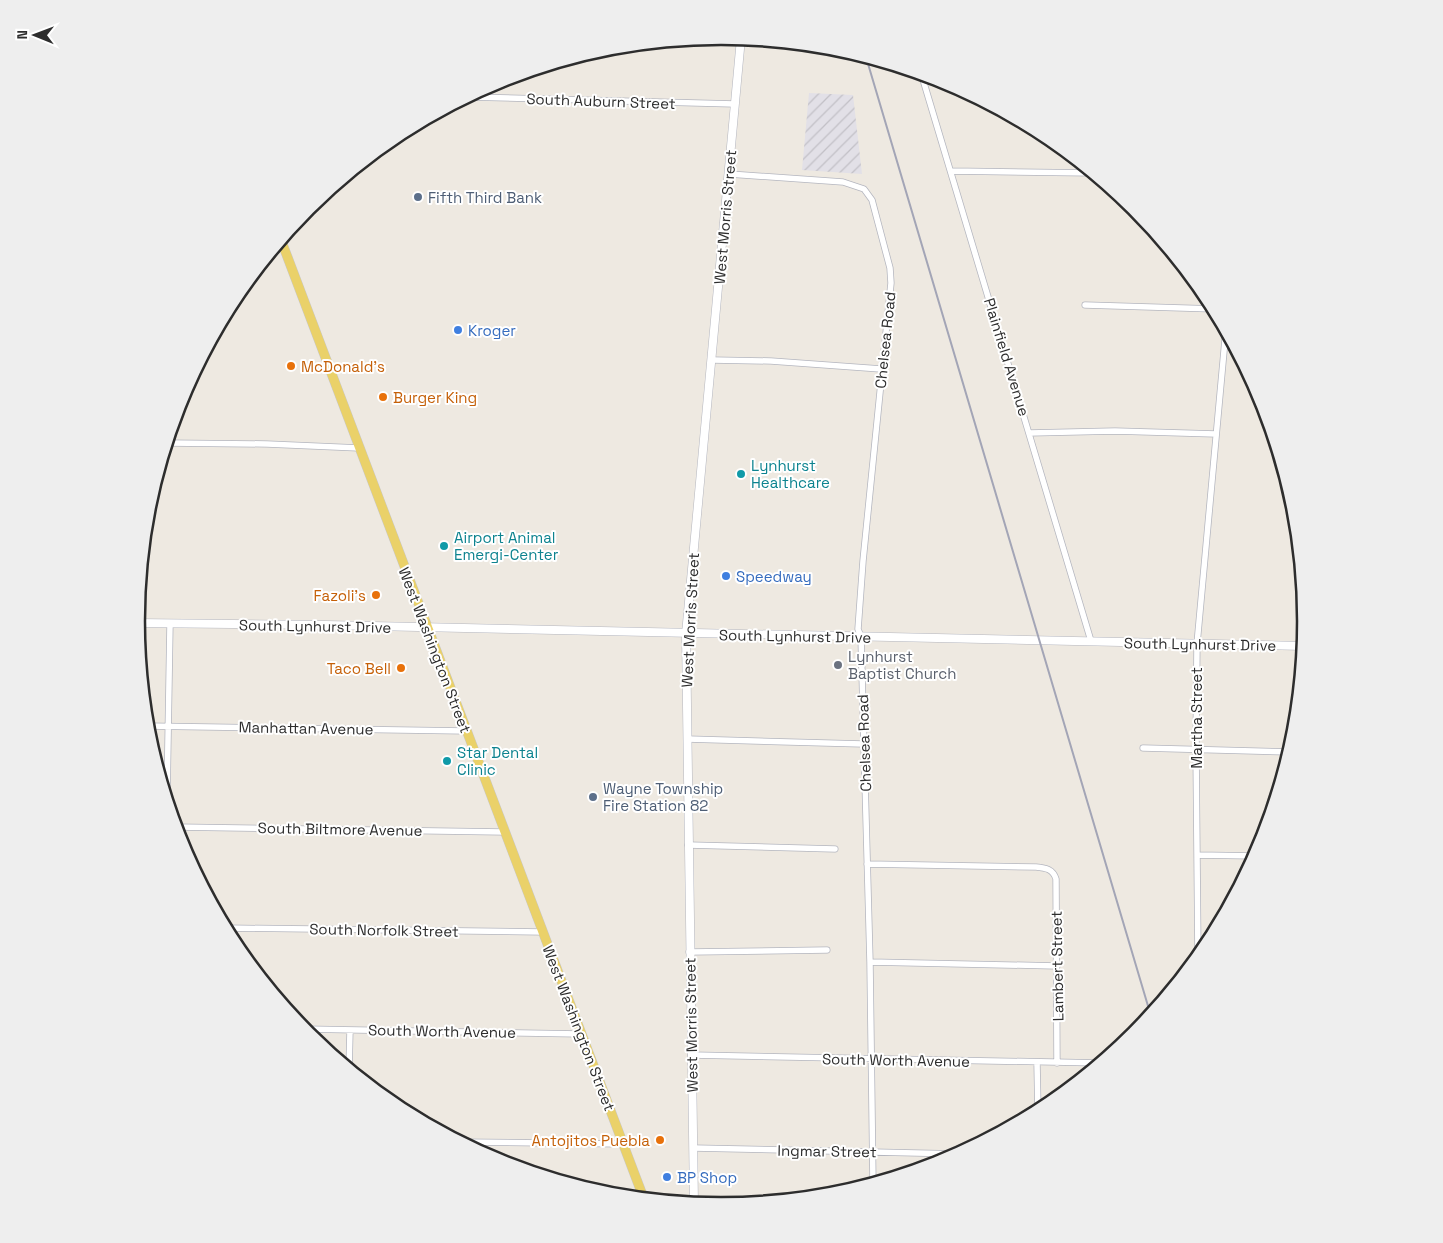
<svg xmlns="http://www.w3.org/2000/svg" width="1443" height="1243" viewBox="0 0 1443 1243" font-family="'Space Grotesk',sans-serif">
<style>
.industrial{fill:url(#industrial-furrows)}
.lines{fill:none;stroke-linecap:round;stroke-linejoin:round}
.street-casing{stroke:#b4b6bf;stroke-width:7}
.secondary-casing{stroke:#b4b6bf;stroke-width:9}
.primary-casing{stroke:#c8c8c8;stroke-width:10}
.street{stroke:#fff;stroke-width:5.5}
.secondary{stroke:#fff;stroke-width:8}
.primary{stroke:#ead169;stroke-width:9}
.rail{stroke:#a3a5b6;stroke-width:2}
.service-dot{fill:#5c6f8a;stroke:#fff;stroke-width:2}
.shop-dot{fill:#3f7fe0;stroke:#fff;stroke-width:2}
.food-dot{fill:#e8710a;stroke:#fff;stroke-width:2}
.culture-dot{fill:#0f9aa8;stroke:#fff;stroke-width:2}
.worship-dot{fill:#6b7280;stroke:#fff;stroke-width:2}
.labels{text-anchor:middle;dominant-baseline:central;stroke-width:4;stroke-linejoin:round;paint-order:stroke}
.street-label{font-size:15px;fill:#2d2d2d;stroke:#fff}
.service-label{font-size:15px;fill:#4e5e75;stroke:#fff;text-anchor:start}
.shop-label{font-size:15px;fill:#366cbe;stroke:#fff;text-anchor:start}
.food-label{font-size:15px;fill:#c56008;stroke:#fff;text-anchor:end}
.culture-label{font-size:15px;fill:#0d838f;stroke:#fff;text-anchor:start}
.worship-label{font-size:15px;fill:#5b616d;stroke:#fff;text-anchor:start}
.rim{fill:none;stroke:#2d2d2d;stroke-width:2.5}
</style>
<defs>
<pattern id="industrial-furrows" width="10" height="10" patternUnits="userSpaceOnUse" patternTransform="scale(1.25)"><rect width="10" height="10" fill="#e2e0e7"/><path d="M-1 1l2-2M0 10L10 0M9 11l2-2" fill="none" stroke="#c2c0c6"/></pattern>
</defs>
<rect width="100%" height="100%" fill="#eee9e1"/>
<path class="industrial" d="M809 93 853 95 862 174 802 170Z"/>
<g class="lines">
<g class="street-casing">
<path id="street" d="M921 73 1091 641
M468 97 735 104
M951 171 1093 173
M729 174 843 182 864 189 872 200 890 268 891 283 863 561 858 629 861 637 870 962 873 1184
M1085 305 1215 309
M712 360 771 361 881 369
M1029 433 1115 431 1216 434
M167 443 267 444 359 448
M1299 646 1304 591
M146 726 466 731
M687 739 863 744
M1143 748 1291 752
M167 798 170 624
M175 827 504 832
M688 845 835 849
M1197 855 1257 856
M867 864 1036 867C1046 868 1053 869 1056 879L1057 1063
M225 928 543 932
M689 952 827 950
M1198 958 1196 749 1197 644 1226 329
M870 962 1057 966
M303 1029 581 1034
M691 1055 1101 1063
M1037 1062 1038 1113
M349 1070 350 1030
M459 1142 623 1144
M693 1148 961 1154"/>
</g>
<g class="secondary-casing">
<path id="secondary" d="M136 623 326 625 1304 646
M694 1204 686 634 741 38"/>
</g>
<g class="primary-casing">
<path id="primary" d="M281 240 644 1199"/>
</g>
<use href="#street" class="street"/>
<use href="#secondary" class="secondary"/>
<use href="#primary" class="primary"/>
<path class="rail" d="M866 57 1151 1016"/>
</g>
<g class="service-dot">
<circle cx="418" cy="197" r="5"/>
<circle cx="593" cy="797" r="5"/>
</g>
<g class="shop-dot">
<circle cx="458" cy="330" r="5"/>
<circle cx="726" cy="576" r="5"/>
<circle cx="667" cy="1177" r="5"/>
</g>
<g class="food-dot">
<circle cx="291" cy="366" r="5"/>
<circle cx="383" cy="397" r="5"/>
<circle cx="376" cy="595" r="5"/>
<circle cx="401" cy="668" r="5"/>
<circle cx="660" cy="1140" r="5"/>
</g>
<g class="culture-dot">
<circle cx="741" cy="474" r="5"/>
<circle cx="444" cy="546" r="5"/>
<circle cx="447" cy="761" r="5"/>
</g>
<circle class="worship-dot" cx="838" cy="665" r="5"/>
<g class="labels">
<g class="street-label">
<text transform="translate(601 101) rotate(2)">South Auburn Street</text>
<text transform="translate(725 217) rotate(-85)">West Morris Street</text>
<text transform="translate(885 340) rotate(-84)">Chelsea Road</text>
<text transform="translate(1007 357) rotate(73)">Plainfield Avenue</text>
<text transform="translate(690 620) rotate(-87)">West Morris Street</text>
<text transform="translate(315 626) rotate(1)">South Lynhurst Drive</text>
<text transform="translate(795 636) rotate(1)">South Lynhurst Drive</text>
<text transform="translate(1200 644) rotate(1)">South Lynhurst Drive</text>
<text transform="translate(435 650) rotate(69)">West Washington Street</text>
<text transform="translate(1196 718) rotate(-90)">Martha Street</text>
<text transform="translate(306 728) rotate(1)">Manhattan Avenue</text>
<text transform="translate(864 743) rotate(-92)">Chelsea Road</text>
<text transform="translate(340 829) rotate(1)">South Biltmore Avenue</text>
<text transform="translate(384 930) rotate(1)">South Norfolk Street</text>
<text transform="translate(1057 966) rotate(-91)">Lambert Street</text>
<text transform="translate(691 1025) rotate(-91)">West Morris Street</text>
<text transform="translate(579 1028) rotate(69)">West Washington Street</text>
<text transform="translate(442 1031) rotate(1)">South Worth Avenue</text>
<text transform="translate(896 1060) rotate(1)">South Worth Avenue</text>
<text transform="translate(827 1151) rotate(1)">Ingmar Street</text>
</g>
<g class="service-label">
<text x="428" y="197">Fifth Third Bank</text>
<text x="603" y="788">Wayne Township<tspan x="603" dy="17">Fire Station 82</tspan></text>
</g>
<g class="shop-label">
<text x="468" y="330">Kroger</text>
<text x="736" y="576">Speedway</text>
<text x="677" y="1177">BP Shop</text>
</g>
<g class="food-label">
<text x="301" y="366" text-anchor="start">McDonald's</text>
<text x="393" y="397" text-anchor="start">Burger King</text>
<text x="366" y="595">Fazoli's</text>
<text x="391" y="668">Taco Bell</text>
<text x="650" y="1140">Antojitos Puebla</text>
</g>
<g class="culture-label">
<text x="751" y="465">Lynhurst<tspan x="751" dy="17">Healthcare</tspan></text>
<text x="454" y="537">Airport Animal<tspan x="454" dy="17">Emergi-Center</tspan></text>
<text x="457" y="752">Star Dental<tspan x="457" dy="17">Clinic</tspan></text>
</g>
<g class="worship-label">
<text x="848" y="656">Lynhurst<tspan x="848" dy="17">Baptist Church</tspan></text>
</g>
</g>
<path d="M0 0H1443V1243H0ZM145 621a576 576 0 1 1 1152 0a576 576 0 1 1-1152 0Z" fill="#eee" fill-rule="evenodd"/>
<path class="rim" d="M145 621a576 576 0 1 1 1152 0a576 576 0 1 1-1152 0Z"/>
<g transform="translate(35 35) rotate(271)" stroke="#ffffff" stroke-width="4" paint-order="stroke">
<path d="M0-4L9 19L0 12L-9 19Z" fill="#2d2d2d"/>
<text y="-8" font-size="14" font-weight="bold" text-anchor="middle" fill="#2d2d2d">N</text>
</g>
</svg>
